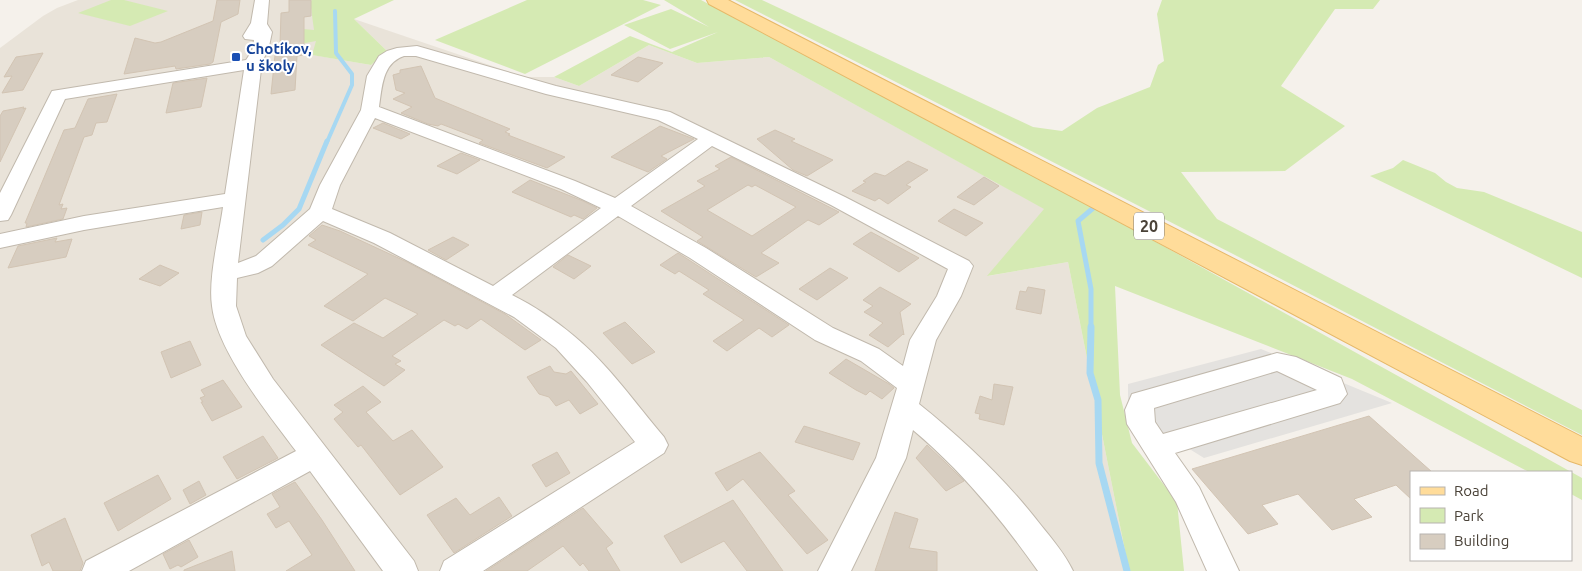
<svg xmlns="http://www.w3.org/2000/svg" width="1582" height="571" viewBox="0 0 1582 571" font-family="Ubuntu,sans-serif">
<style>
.residential{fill:#e9e3d9}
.green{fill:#d5eab3}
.parking{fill:#e4e2df}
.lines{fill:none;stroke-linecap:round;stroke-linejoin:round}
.stream-far2{stroke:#a7d8f2;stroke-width:4}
.stream-far1{stroke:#a7d8f2;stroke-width:5}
.stream{stroke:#a7d8f2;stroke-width:7}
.building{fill:#d7cdc0;stroke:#d2c4b3;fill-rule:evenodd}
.minor-casing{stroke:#c1b9ad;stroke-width:2}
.major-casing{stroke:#e6b868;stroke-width:2}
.minor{fill:#fff;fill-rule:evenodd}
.major{fill:#ffdc9a;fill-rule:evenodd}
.transit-dot{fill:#1a4fb4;stroke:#fff;stroke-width:2}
.labels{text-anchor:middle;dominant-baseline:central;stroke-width:4;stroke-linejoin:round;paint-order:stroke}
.far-transit-label{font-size:15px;font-weight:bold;fill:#164399;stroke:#fff;text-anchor:start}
.shield{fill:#fff;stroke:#807b74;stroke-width:1}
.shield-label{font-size:16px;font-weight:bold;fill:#4a4238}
</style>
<rect width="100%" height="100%" fill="#f5f1eb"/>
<path class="residential" d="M78 0H312L310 1 317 41 313 55 371 65 387 51 354 19 525 77H554L579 86 649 45 697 63 769 57 1045 209 988 276 1068 262 1129 571H0V48L43 16 57 8Z"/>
<path class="green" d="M111 0H124L168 11 130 26 78 13Z
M312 0H394L354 19 387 51 371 65 312 55 316 41 290 46 281 27 314 30 310 1Z
M527 0H643L661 5 525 74 435 40Z
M664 0H701L1037 176 1582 478V500L1571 494V472H1529L1352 379 1115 286 1120 395 1132 443 1177 502 1184 571H1129L1068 262 987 276 1044 209 769 57 697 63 649 45 579 86 554 77 630 36 672 52 718 32 670 49 624 25 671 9 709 27Z
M735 0H762L1033 127 1062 131 1097 108 1150 87 1158 65 1164 61 1157 14 1162 0H1380L1373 9H1335L1281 86 1345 126 1285 171 1181 172 1217 219 1582 410V435L1235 255Z
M1403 160 1435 173 1446 182 1457 188 1484 192 1582 232V278L1370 176 1393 168Z"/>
<path class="parking" d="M1261 349 1392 403 1204 458 1183 445 1128 419V384Z"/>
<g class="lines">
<path class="stream-far2" d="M327 142 352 85V74L336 53 335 11"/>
<path class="stream-far1" d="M263 240 283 225 299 209 327 141
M1091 328V289L1078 221 1098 204"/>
<path class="stream" d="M1091 327 1090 373 1098 400 1099 463 1127 571"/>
</g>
<path class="building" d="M217 0H240L238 14 221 22 213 62 210 64 176 69 175 66 124 74 135 38 155 43 161 42 213 21Z
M289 0H311V16L304 17V55L297 56 295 90 271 94 276 46 280 45 281 13 289 12Z
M43 53 23 90 2 93 12 76 4 77 16 57Z
M638 57 663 63 638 82 611 75Z
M421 66 435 98 510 129 505 132 510 134 508 135 565 157 547 168 479 143 483 140 441 124 438 126 428 124 401 113 412 107 393 99 405 93 396 90 393 75 400 73V70Z
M207 78 201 107 166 113 173 83Z
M117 94 107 122 96 123 92 135 84 137 59 205 63 204 61 209 67 208 63 219 26 227 27 223H25L64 130 75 128 88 99Z
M24 107 23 109 26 108 0 162V116L3 111Z
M383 123 410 134 401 139 373 128Z
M660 126 694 139 661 156 667 159 648 172 611 157Z
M775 130 795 139 791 141 833 160 807 176 793 170 757 139Z
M461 153 480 160 457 174 437 166Z
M731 157 839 212 819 225 808 220 761 253 779 263 756 277 697 241 703 237 661 211 705 186 697 181 720 169 715 166ZM748 185 752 187 755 185 796 207 752 236 707 210Z
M908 161 928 170 906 185 911 187 888 204 879 198 875 201 852 191 866 182 863 181 875 173 885 176Z
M984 177 999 186 974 205 957 197Z
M530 180 583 201 597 208 583 219 574 215 571 217 512 192Z
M954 209 983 223 966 236 938 221Z
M202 212 200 225 181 229 184 215Z
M322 225 340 231 407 262 505 314 541 340 525 350 481 319 467 329 458 324 455 326 444 320 392 356 401 361 395 364 405 370 384 386 321 345 354 323 383 338 418 314 385 298 353 321 324 306 368 274 308 245 316 240 309 236Z
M871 232 919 258 899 272 853 244Z
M453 237 469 245 446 260 428 250Z
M57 238 55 242 72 239 66 257 8 268 18 246Z
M678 253 689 260 789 325 772 337 759 328 727 351 713 341 744 320 703 294 709 290 679 271 675 274 660 265Z
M568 255 591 266 574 279 553 267Z
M160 265 179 273 160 286 139 279Z
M830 268 848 278 817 300 799 289Z
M880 287 911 304 900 312 904 335 903 334 888 347 869 335 883 323 864 312 873 306 863 300Z
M1028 287 1045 290 1041 314 1016 309 1020 291 1026 292Z
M625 322 655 352 632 364 603 333Z
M190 341 201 365 171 378 161 352Z
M846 359 889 384 894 388 882 399 870 391 866 395 856 390 829 373Z
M550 366 554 372 566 374 571 371 598 404 580 414 569 400 556 406 549 397 539 394 527 377Z
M223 380 242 407 212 421 201 402H203L200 398 205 396 201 390Z
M994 384 1013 387 1004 425 979 419 980 414 975 413 980 396 992 400Z
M363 386 381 402 366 412 393 441 412 430 443 467 400 495 361 445 358 447 334 419 343 412 334 405Z
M1369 416 1432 472H1411V499L1396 485 1354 499 1372 517 1332 530 1298 494 1262 505 1278 524 1248 534 1192 469Z
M804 426 860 443 853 460 795 442Z
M263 436 278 458 237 479 223 457Z
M927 445 946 463 964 481 946 491 916 458Z
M557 452 570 473 546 487 532 465Z
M760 452 795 491 788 495 828 540 807 554 743 479 727 491 715 473Z
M158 475 171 499 118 531 104 503Z
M199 481 206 495 190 504 183 490Z
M295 482 322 520 355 571H286L312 555 289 521 276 528 267 514 280 507 272 494Z
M499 497 512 516 454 553 427 515 456 498 470 515Z
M733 500 783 571H747L724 541 681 563 664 536Z
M583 508 613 543 606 548 620 571H589L583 563 580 566 563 546 527 571H486Z
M895 512 918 519 909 548 937 552V571H875Z
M65 518 83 563 80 571H53L49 562 42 566 31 535Z
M189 540 198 557 181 567 178 565 170 569 163 554Z
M232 551 235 571H184V570Z"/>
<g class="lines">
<g class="minor-casing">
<path id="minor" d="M255 0H269L267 24 272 32 268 51 262 61 238 263 256 256 310 209 320 185 361 110 367 76 379 56 387 51 397 48 417 46 556 86 670 112 845 197 969 261 973 266 961 296 936 340 919 404C964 440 1005 479 1040 524 1052 539 1065 554 1073 571H1038C1002 520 961 470 913 430L906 458 851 571H818L876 458 897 388 861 361 815 340 690 258 618 216 512 295C534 306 555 320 574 336 608 364 635 403 664 437L668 445 664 453 483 571H440L444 561 635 442 587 382 556 348 514 317 374 243 323 221 272 266 258 273 237 278 236 306 246 336 273 379 414 561 418 571H383L310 471 129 571H82L86 561 296 451C269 415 217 351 212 306 208 278 219 236 223 207L84 230 0 248V234L84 216 225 194 244 70 65 99 11 215 8 220 0 221V193L52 91 246 60 252 51 254 40 245 39 243 36 251 23ZM404 56H416L546 94 658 120 698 139 615 198 575 181 379 107C382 88 382 63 404 56ZM375 118 561 189 601 208 493 286 390 233 332 209 340 185ZM712 146 831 205 948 269 937 296 910 340 903 366 879 349 833 328 706 248 631 206Z
M1277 353 1296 357 1341 378 1347 394 1340 403 1175 453 1199 487 1239 571H1207L1176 502 1127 424 1125 410 1132 394ZM1277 371 1317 390 1163 434 1155 422 1154 408Z"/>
</g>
<g class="major-casing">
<path id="major" d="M707 0H728L1582 437V465L1570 461 709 4Z"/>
</g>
<use href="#minor" class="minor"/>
<use href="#major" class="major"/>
</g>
<rect class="transit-dot" x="231" y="52" width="10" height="10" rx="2.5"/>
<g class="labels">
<g class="far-transit-label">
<text x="246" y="48">Chotíkov,<tspan x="246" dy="17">u školy</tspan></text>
</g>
<rect class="shield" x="1134" y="212.5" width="30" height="27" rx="4"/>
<g class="shield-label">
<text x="1149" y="226">20</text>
</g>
</g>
<rect x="1410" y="471" width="162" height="90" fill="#ffffff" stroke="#b7b3af"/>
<rect x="1420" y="487" width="25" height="8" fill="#ffdc9a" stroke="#b7b3af"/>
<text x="1454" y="496" font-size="15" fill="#4a4238">Road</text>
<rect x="1420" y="508" width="25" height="15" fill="#d5eab3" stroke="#b7b3af"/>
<text x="1454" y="521" font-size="15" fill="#4a4238">Park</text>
<rect x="1420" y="534" width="25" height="15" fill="#d7cdc0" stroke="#b7b3af"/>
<text x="1454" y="546" font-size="15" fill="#4a4238">Building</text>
</svg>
